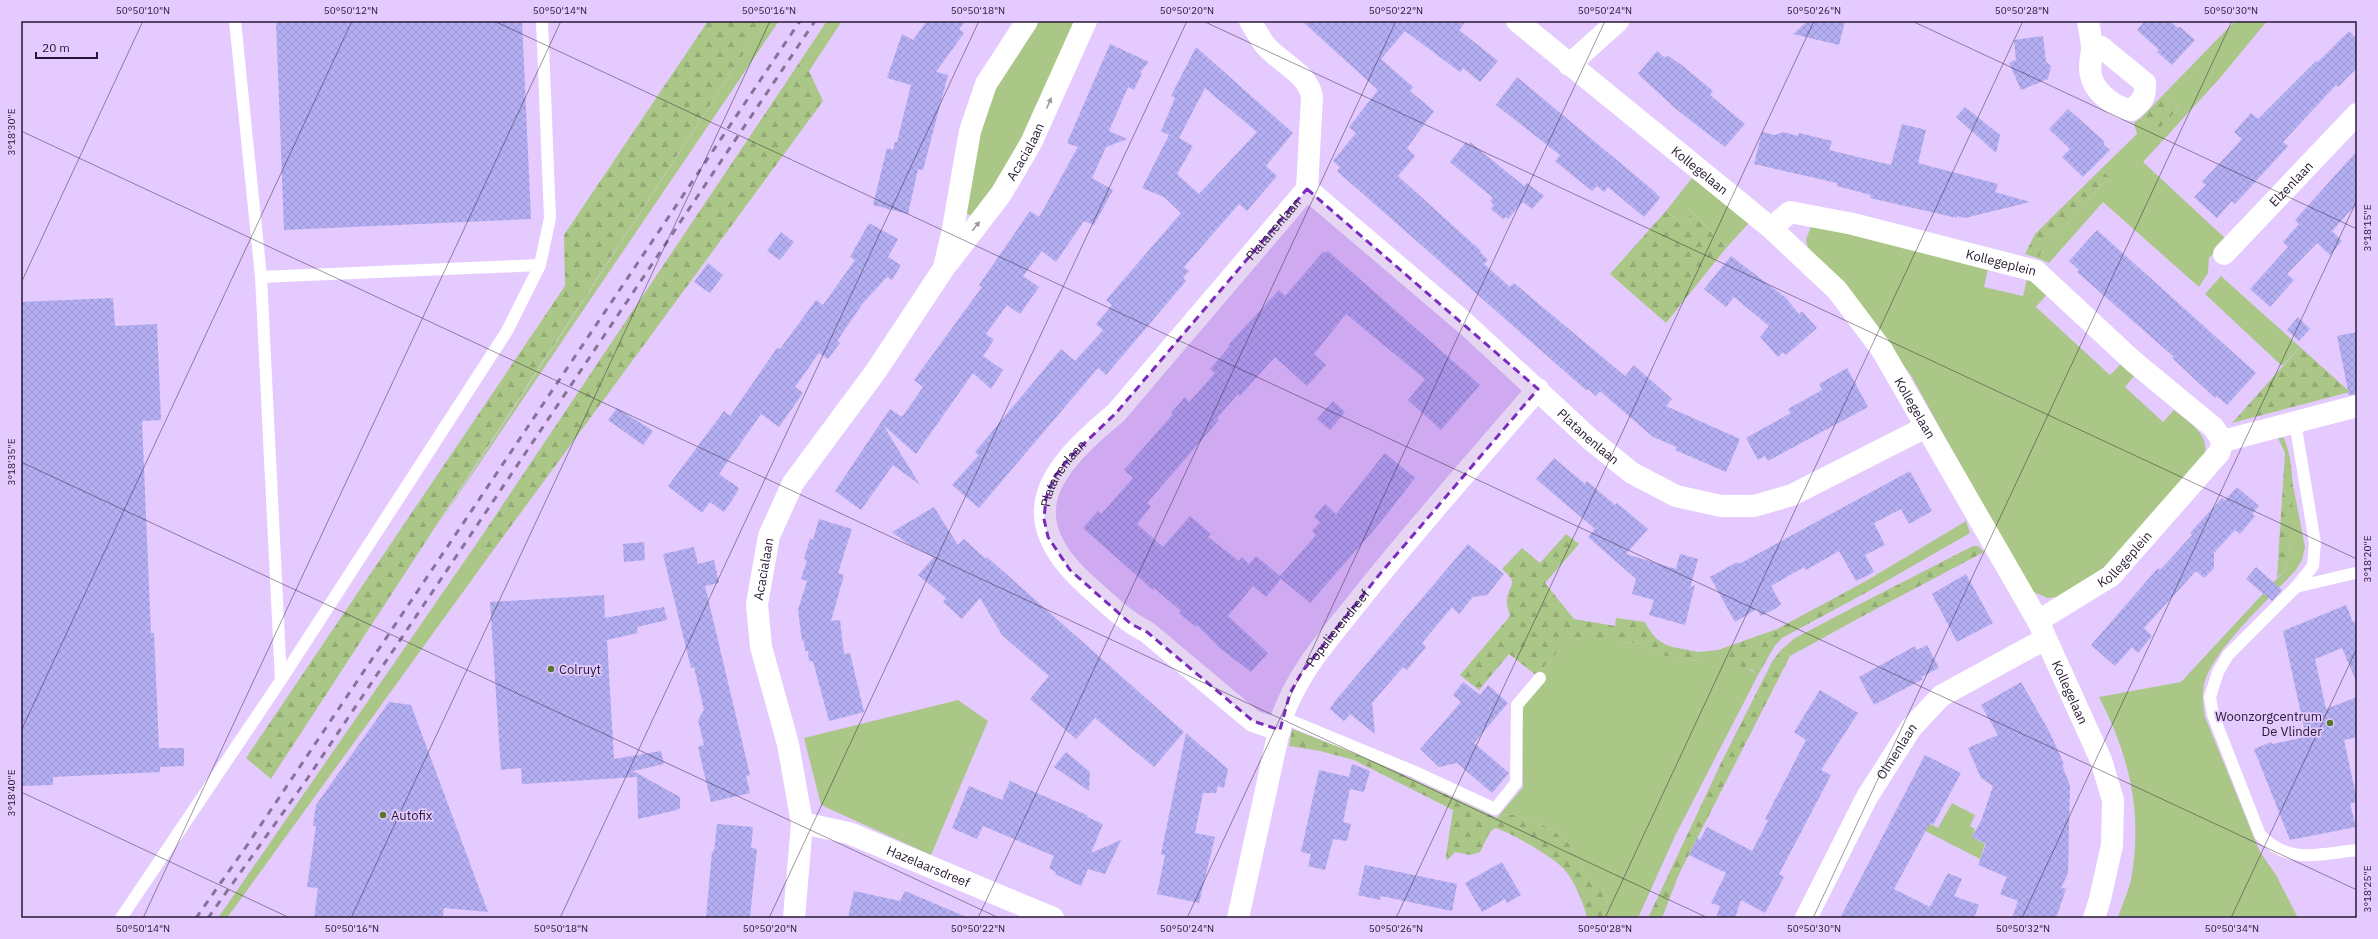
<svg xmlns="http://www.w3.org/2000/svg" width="2378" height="939" viewBox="0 0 2378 939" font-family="'IBM Plex Sans',sans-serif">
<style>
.grass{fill:#abc787}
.forest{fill:url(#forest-firs)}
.building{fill:url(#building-cross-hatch);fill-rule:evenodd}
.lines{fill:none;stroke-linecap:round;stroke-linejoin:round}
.service{stroke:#fff;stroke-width:12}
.minor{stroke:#fff;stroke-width:22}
.rail{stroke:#87739a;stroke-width:3;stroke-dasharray:7 7;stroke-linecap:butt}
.oneway{fill:#9d98a2}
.marked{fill:#7b2cbf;fill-opacity:0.2;stroke:#7b2cbf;stroke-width:3;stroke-dasharray:8 5;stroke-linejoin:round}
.ticks{fill:none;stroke:#261931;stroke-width:1;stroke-opacity:0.45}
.poi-dot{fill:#58762b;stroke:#e4cafe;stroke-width:1.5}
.labels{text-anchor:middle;stroke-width:3.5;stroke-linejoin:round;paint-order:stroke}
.street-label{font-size:13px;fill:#261931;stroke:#e4cafe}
.poi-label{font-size:13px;fill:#261931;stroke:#e4cafe;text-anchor:start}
.neatline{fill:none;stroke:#261931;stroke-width:1.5}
.ticks-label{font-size:10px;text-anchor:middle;fill:#261931}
</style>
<defs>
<pattern id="forest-firs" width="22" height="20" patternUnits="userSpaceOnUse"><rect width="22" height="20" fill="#abc787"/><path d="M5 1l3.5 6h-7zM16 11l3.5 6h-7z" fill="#93aa75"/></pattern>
<pattern id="building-cross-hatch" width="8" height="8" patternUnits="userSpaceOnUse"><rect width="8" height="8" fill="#b4aef2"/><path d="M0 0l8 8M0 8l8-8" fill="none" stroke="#9b95d0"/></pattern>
</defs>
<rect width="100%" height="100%" fill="#e4cafe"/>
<!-- grass -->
<g class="grass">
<polygon points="765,21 779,21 435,529"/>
<polygon points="827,21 842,21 809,71 799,63"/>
<path d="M1039,21H1077L1024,143L973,217L964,212C972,170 979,127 996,88C1006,64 1023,42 1039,21Z"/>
<polygon points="2235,21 2267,21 2220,78 2143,162 2227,240 2209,258 2208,273 2199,287 2103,202 2049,263 2037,258 2109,177 2101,169 2137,134 2134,123 2141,118 2155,133 2179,108 2164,94"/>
<polygon points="1692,178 1749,223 1727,247 1692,212 1683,225 1666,211"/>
<path d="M1817,225L1988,269L1984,287L2023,296L2027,279L2048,293L2036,307L2110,375L2123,362L2135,375L2125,387L2163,422L2174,410C2189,423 2209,433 2205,455L2105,568L2060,597L2047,598L2032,591L2026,585L1912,377L1884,338L1808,248L1806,240L1811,226Z"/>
<polygon points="2221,276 2300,347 2282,366 2205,294"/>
<path d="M2292,480L2305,547L2302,560L2296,570C2271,597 2218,645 2206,678C2201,691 2203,704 2205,717L2260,852L2276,875L2298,918H2118C2122,904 2130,889 2132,874C2142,809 2129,755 2099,697L2181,682L2285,570L2289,558Z"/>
<polygon points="1966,521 1970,533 1869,591 1866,581"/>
<polygon points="475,546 489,556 227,918 218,918"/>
<polygon points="1856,606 1861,617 1790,656 1780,651 1795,638"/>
<polygon points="1572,637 1584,641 1619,641 1647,645 1649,653 1696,661 1698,652 1718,650 1723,662 1745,667 1758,675 1675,836 1638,918 1612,918 1604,890 1584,871 1570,844 1550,828 1516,815 1505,814 1497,818 1523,787 1522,706 1536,675"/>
<polygon points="958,700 988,721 931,855 821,805 804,738"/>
<polygon points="1952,803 1975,815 1970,826 1975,829 1972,837 1985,844 1980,859 1894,815 1897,808 1938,828"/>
</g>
<!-- forest -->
<g class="forest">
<polygon points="708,21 765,21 271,779 246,758 565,286 564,235"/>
<polygon points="799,63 809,71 823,101 489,556 475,546"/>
<polygon points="2164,94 2179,108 2155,133 2141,118"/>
<polygon points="2101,169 2109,177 2037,258 2025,254 2035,234"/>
<polygon points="1666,211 1683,225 1692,212 1727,247 1666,323 1610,274"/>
<polygon points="2300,347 2350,392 2232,423"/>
<path d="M2278,438H2284C2299,475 2290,520 2289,558L2285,570L2277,577L2285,453Z"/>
<path d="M1566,534L1579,544L1545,583L1574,619L1615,626L1616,618L1645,622C1659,649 1671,646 1698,652L1696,661L1648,653L1647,645L1619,641H1584L1572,637L1536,675L1509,654L1479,690L1460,675L1510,616C1509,611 1506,605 1507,600C1509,582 1520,585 1502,569L1522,548L1540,563Z"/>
<polygon points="1973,546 1978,546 1984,552 1861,617 1856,606"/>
<path d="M1866,581L1869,591L1782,638L1774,647L1758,675C1745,663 1736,668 1723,662L1718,650L1777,629Z"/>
<polygon points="1780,651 1790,656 1679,874 1662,918 1648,918 1721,763 1772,662"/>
<path d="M1292,729L1358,754L1497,818L1505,814L1516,815L1550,828L1570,844L1584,871L1604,890L1612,918H1587C1583,902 1575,881 1563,868C1553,857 1510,832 1495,828L1490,832L1480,852L1470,855L1455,852L1447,861L1446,855L1453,810L1354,760L1320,751L1289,746Z"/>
</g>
<!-- building -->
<g class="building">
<polygon points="276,21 522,21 531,219 284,230"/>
<polygon points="927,21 966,21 959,29 964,33 936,72 948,75 923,170 918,169 908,214 873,205 887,148 893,150 895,142 897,142 911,85 887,78 902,34 913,40"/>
<polygon points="1302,21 1466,21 1459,30 1498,61 1480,82 1463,68 1460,72 1405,31 1381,59 1413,87 1410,91 1434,111 1407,148 1415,156 1398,176 1481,251 1480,252 1488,260 1484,264 1510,287 1514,283 1625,376 1634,365 1672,399 1666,406 1740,439 1726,472 1675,450 1677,447 1653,437 1600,391 1596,396 1588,389 1586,390 1337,171 1340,167 1333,161 1356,133 1349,127 1378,90"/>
<polygon points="1808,21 1845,21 1839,45 1793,34"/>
<polygon points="2145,21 2170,21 2178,28 2180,27 2195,40 2172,65 2157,52 2159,50 2137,30"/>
<polygon points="2349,31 2357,39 2357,68 2338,87 2336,85 2283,142 2288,146 2235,204 2232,201 2217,218 2194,197 2206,185 2202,182 2242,139 2234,132 2251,113 2258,119 2316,61 2318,62"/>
<polygon points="2043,36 2046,62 2051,66 2048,79 2021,90 2009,63 2016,60 2014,40"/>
<polygon points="1110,44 1149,62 1140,72 1142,73 1134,90 1128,87 1109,131 1127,139 1106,147 1092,178 1113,190 1094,225 1084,221 1056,262 1042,251 1023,276 1039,287 1020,314 1007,305 986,334 994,340 983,356 1003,370 991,389 973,373 916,454 883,425 920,485 893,465 861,510 835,491 890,409 902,417 923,387 914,380 982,287 979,285 1030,211 1039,217 1078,147 1067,143"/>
<path d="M1196,47L1293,133L1266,166L1277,176L1247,211L1239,204L1184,267L1189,271L1183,278L1186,281L1147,327L1106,375L1098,368L979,508L952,485L979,455L975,452L1061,349L1075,361L1103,330L1096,324L1112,305L1106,300L1181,213L1164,197L1142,188L1169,135L1161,131L1175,98L1171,96ZM1205,88L1257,132L1199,194L1177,174L1193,146L1179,138Z"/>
<polygon points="1657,51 1665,58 1667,55 1683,66 1713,91 1710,95 1745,124 1725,147 1676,109 1638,74"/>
<polygon points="1517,77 1654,191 1660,198 1644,217 1608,187 1604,192 1597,186 1592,191 1555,161 1560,155 1496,105"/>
<polygon points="1965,107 2000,135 1996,153 1956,117"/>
<polygon points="2068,109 2105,142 2103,144 2110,150 2083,177 2062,157 2070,149 2049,129"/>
<polygon points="1902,124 1926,130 1918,163 1998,184 1995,192 2030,202 1965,218 1957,216 1957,218 1870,198 1871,195 1837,186 1837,183 1754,164 1762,132 1775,135 1783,132 1798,136 1799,133 1832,141 1829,150 1891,165"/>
<polygon points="1466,142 1469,144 1470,142 1524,186 1527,183 1544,196 1532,209 1523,202 1508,219 1506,217 1503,219 1491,209 1494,205 1490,201 1493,198 1450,162"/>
<polygon points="2357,151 2357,203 2332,231 2342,241 2330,255 2317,243 2287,274 2294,280 2270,307 2250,289 2288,247 2283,242 2299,224 2295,220"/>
<polygon points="869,223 898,239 888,257 901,265 892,280 887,277 863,303 837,341 840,343 828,359 819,353 795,387 803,393 779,427 761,414 719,474 739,488 736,494 724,512 710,502 702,513 668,486 724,411 730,416 777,348 780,349 816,300 823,305 855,260 850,257"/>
<polygon points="2097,230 2256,373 2227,405 2217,396 2215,398 2172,358 2174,357 2077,272 2079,270 2069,261"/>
<polygon points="781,232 794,242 780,260 767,251"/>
<polygon points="1328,251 1480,385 1441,430 1408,400 1425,379 1346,314 1314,354 1326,365 1307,386 1275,357 1240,396 1238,394 1217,418 1219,420 1147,503 1151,506 1137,524 1163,547 1190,516 1211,534 1208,537 1239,561 1242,557 1249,564 1256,556 1280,576 1316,535 1312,531 1320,522 1314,517 1325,504 1336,514 1385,453 1415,478 1380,523 1310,603 1281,579 1266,597 1253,586 1228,616 1268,653 1251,672 1221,649 1197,625 1196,627 1179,613 1181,611 1154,588 1153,590 1083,528 1098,511 1101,514 1133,478 1124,470 1173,414 1171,413 1185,397 1189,402 1215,373 1210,369 1230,346 1228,345 1279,290 1285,296 1323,252 1325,253"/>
<polygon points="1731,256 1786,298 1799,314 1802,311 1817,328 1786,355 1783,352 1778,357 1760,337 1769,326 1734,297 1726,307 1704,289"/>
<polygon points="708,263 723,275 710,293 694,282"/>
<polygon points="113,298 115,326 157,324 161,420 142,421 151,633 154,633 159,748 184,748 184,766 160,767 160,772 53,777 53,785 21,786 21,302"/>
<polygon points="2298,317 2310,329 2299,341 2287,330"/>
<polygon points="2357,332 2357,394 2349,395 2337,336"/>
<polygon points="1847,368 1868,407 1768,461 1765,456 1758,460 1746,438 1791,413 1788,409 1822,390 1819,384"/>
<polygon points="1333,401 1345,412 1330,430 1317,419"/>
<polygon points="617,408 653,431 643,445 608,420"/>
<polygon points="1554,458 1585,484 1587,481 1615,505 1617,503 1648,529 1626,554 1676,569 1680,554 1698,559 1690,588 1695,585 1685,625 1649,615 1654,600 1632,594 1636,579 1588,537 1595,529 1536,479"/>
<polygon points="1910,471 1932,511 1909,524 1901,509 1874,523 1885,545 1865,555 1874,572 1856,581 1839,551 1806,570 1804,567 1771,586 1781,604 1775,609 1761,616 1757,609 1735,622 1710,577 1737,562 1739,564"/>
<polygon points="2237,487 2259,506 2252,514 2255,516 2240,534 2235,530 2214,553 2214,568 2204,578 2196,571 2144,628 2152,636 2138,653 2132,647 2115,666 2091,645 2158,568 2160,570 2192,535 2190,533 2222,498 2225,500"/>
<polygon points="934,507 958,545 964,539 986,559 987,557 1184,732 1154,767 1095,718 1076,739 1030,699 1049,676 1002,635 980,598 962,619 943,602 946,598 918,575 934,557 908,544 892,532"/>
<polygon points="819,519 852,529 838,573 844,575 831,621 840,620 844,654 850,653 864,712 829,721 813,661 809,661 808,651 805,651 804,641 802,641 798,610 807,581 801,579 807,560 804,559 810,539 813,540"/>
<polygon points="644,542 645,560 624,562 623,544"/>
<polygon points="1468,544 1504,574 1487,595 1473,597 1459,614 1452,607 1422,643 1426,647 1407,670 1403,667 1372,703 1375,734 1350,714 1344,721 1330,709 1335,701"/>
<polygon points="694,547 698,564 714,560 719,583 705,586 750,775 746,776 750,793 711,802 698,747 704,745 698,720 704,710 694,667 691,668 663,554"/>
<polygon points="2256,567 2282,590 2272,601 2246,579"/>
<polygon points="1966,574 1993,623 1957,642 1932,594"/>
<polygon points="604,595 605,618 664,607 667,620 637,627 638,633 607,640 614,759 661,751 664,764 633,771 680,797 680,808 677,810 638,819 637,777 522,784 521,768 501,770 490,602"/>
<polygon points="2346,605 2353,622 2357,621 2357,683 2342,648 2315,659 2326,709 2357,697 2357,737 2344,740 2357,800 2357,802 2350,804 2356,827 2290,840 2254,749 2271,742 2272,744 2306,737 2283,631"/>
<polygon points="1927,645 1939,668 1921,677 1923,679 1874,705 1859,677 1915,646 1917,650"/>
<polygon points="1463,682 1480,695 1488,685 1508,703 1474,743 1509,773 1492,793 1457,763 1439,767 1420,749 1461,702 1453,695"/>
<polygon points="2021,682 2050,733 2064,764 2062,765 2070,786 2068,873 2061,888 2066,889 2056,918 2012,918 2018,901 2000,894 2007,877 1978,865 1986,844 1972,837 1981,821 1993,786 1981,778 1968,748 1998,735 1981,705"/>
<polygon points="1820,690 1858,713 1821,770 1831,775 1779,874 1784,877 1765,913 1741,900 1735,918 1716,918 1720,906 1711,903 1726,873 1689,855 1697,838 1700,840 1707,827 1752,851 1768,821 1765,819 1806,740 1794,732"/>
<polygon points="389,702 411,705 488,912 444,908 443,918 314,918 318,888 307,887 316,826 313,826 316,805"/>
<polygon points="1186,733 1228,769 1224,788 1218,786 1216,793 1203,793 1195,833 1215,837 1199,903 1157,894 1165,855 1161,854"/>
<polygon points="1066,752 1090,772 1089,791 1054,767"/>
<polygon points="1925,755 1961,773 1933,825 1930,823 1894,889 1930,907 1948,873 1962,879 1954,896 1979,905 1974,918 1840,918"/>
<polygon points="1352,764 1370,771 1364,792 1350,789 1343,822 1351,824 1347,841 1333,839 1325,870 1308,866 1311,854 1301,852 1319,770 1349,777"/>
<polygon points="1010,781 1087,815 1087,817 1103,824 1091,853 1121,840 1105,874 1088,869 1081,886 1055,874 1056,872 1049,868 1054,856 983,826 977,839 952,828 969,786 1002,800"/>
<polygon points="717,824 753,827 751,848 757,849 750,918 706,918 712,851 714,852"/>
<polygon points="1502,862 1521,895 1507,903 1505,899 1482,912 1465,883"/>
<polygon points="1365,865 1457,884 1452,911 1381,896 1380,900 1358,895"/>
<polygon points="854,891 900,901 905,891 969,918 848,918"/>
</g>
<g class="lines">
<!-- service -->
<g class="service">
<polyline points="235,21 261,277"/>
<polyline points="540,265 550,218 542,21"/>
<path d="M2295,422L2315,543L2313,566L2296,587L2228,655L2218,672L2210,697L2213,715L2260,835C2289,865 2320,854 2357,850"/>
<polyline points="2296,587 2355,573"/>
<polyline points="1282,717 1415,772 1495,809 1516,783 1517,705 1540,678"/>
<polyline points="121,918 281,680 507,331 540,265 261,277 281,680"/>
</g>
<!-- minor -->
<g class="minor">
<path d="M1250,21C1255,29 1260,38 1265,45C1280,63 1308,73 1312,97L1307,189"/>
<path id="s1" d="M1517,21L1771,228L1837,290L1882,350L2038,621L2101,760L2113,800L2112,845L2100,899L2094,918"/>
<path d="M2088,21C2089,29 2092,40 2092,49C2091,59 2088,69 2092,79C2097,94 2116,108 2131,110C2142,102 2146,97 2145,83L2101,47L2092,48"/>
<polyline points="1569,65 1618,21"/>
<path id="s2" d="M1771,228L1790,212L1853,224L2036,271L2134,362L2213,427L2223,441"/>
<path id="s3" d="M2224,254L2357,114"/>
<path id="s4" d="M948,263L1001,194L1031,143L1086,21"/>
<path id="s5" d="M2038,621L2111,576L2219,453L2223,441L2357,406"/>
<path id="s6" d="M1280,730L1253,721L1147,632C1125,621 1108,604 1090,588C1010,518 1047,470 1116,413L1307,189L1467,325L1590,439L1632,473L1676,496L1721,506H1754L1792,495L1926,427"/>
<path id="s7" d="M802,823L849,833L1053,918"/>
<path id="s8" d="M794,918L802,823L788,744L761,647L757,604L769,536L793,483L876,371L944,268L953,229L970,131L986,84L1027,21"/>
<path id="s9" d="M1238,918L1282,717C1299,670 1329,638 1360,599C1417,527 1478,459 1538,389"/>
<path id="s10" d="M1806,918L1867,797L1911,728L1941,696L2045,639"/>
</g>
<!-- rail -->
<g class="rail">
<polyline points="196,918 248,844 800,21"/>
<polyline points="208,918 307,779 815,21"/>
</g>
</g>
<!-- one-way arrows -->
<defs><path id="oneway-solid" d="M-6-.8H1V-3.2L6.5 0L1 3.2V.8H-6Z"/></defs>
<g class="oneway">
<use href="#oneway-solid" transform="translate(1049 103) rotate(-66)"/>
<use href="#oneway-solid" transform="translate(976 226) rotate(-52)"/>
</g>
<!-- marked area -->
<path class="marked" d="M1307,189L1538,389L1379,575L1302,672L1290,693L1280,730L1253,721L1147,632L1131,624L1070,570L1048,537L1044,519L1046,498L1055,476L1070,457L1116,413Z"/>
<!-- ticks -->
<path class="ticks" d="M494,21L2357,890M1203,21L2357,559M1912,21L2357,229M21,131L1708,918M21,283L143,21M21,462L999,918M21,731L352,21M21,792L290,918M143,918L561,21M351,918L770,21M560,918L979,21M769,918L1187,21M978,918L1396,21M1187,918L1605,21M1396,918L1814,21M1605,918L2023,21M1813,918L2232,21M2022,918L2357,200M2231,918L2357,648"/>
<!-- markers -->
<g class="poi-dot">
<circle cx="551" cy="669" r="4"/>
<circle cx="2330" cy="723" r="4"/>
<circle cx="383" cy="815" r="4"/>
</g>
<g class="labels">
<!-- street labels -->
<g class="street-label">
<text dy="5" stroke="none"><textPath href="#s4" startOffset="136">Acacialaan</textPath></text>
<text dy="5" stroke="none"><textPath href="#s1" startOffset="236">Kollegelaan</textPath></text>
<text dy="5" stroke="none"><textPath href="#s3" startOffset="97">Elzenlaan</textPath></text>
<text dy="5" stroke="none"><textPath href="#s6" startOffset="698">Platanenlaan</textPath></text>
<text dy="5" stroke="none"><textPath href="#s2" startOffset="242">Kollegeplein</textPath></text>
<text dy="5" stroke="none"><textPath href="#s1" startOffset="560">Kollegelaan</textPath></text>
<text dy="5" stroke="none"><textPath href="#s6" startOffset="1125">Platanenlaan</textPath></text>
<text dy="5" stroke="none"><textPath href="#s6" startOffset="374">Platanenlaan</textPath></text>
<text dy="5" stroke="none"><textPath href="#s5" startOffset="107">Kollegeplein</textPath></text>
<text dy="5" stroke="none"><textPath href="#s8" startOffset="355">Acacialaan</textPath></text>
<text dy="5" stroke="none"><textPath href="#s9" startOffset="311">Populierendreef</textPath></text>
<text dy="5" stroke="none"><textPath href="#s1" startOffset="884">Kollegelaan</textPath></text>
<text dy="5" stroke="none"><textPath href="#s10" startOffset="190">Olmenlaan</textPath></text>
<text dy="5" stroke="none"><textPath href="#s7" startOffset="134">Hazelaarsdreef</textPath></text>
</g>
<!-- poi labels -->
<g class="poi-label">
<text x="559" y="674">Colruyt</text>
<text x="2322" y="721" text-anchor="end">Woonzorgcentrum<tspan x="2322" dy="15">De Vlinder</tspan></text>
<text x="391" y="820">Autofix</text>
</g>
</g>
<!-- border -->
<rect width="2378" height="939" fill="none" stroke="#e4cafe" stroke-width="44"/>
<!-- scale -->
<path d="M36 52v6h61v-6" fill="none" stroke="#261931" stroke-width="2"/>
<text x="42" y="52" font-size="12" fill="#261931" stroke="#e4cafe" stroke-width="3" paint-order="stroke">20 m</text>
<rect x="22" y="22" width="2334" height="895" class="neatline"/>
<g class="ticks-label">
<text x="143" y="14">50°50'10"N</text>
<text x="351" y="14">50°50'12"N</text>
<text x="560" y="14">50°50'14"N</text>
<text x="769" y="14">50°50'16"N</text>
<text x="978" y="14">50°50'18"N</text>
<text x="1187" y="14">50°50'20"N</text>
<text x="1396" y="14">50°50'22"N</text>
<text x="1605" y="14">50°50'24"N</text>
<text x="1814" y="14">50°50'26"N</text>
<text x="2022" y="14">50°50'28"N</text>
<text x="2231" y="14">50°50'30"N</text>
<text transform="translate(11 132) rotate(-90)" y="4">3°18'30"E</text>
<text transform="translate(2367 228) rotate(-90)" y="4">3°18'15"E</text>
<text transform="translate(11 462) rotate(-90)" y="4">3°18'35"E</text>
<text transform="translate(2367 559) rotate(-90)" y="4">3°18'20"E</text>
<text transform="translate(11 793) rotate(-90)" y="4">3°18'40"E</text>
<text transform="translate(2367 889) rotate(-90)" y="4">3°18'25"E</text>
<text x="143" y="932">50°50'14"N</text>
<text x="352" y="932">50°50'16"N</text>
<text x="561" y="932">50°50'18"N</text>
<text x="770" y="932">50°50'20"N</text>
<text x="978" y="932">50°50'22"N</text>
<text x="1187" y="932">50°50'24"N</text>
<text x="1396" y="932">50°50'26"N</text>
<text x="1605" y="932">50°50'28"N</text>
<text x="1814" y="932">50°50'30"N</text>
<text x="2023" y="932">50°50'32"N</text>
<text x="2232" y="932">50°50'34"N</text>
</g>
</svg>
